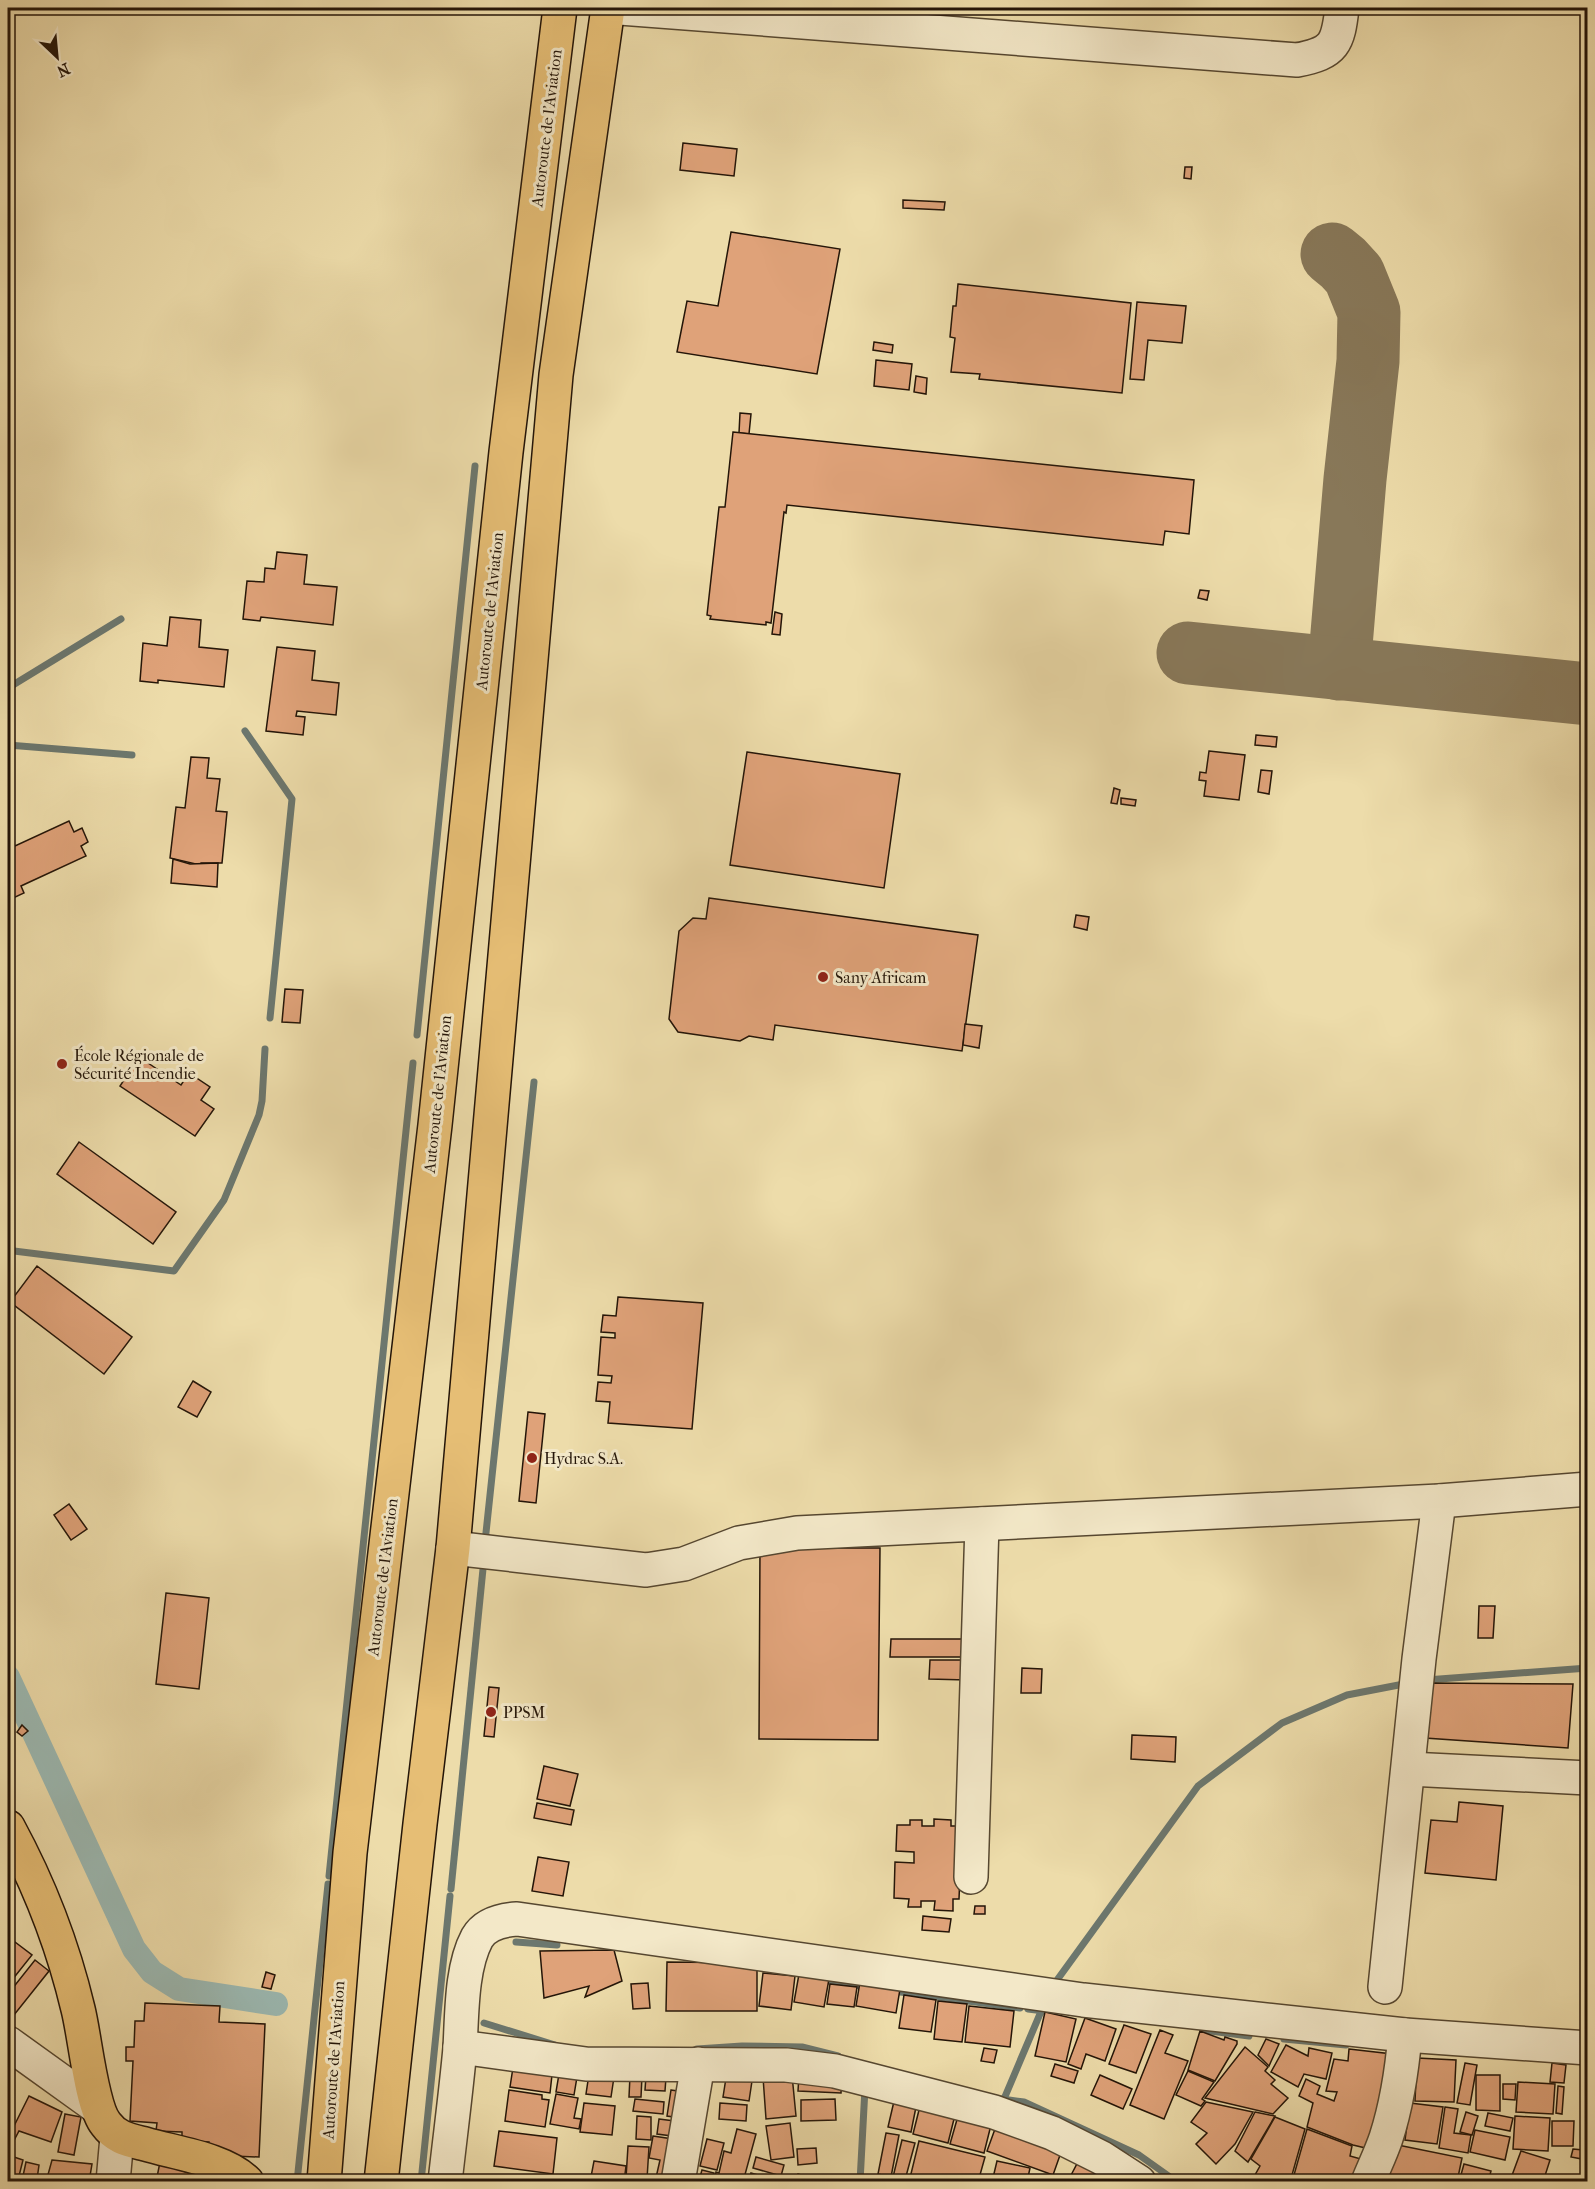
<svg xmlns="http://www.w3.org/2000/svg" width="1595" height="2189" viewBox="0 0 1595 2189" font-family="'IM FELL French Canon',serif">
<style>
.lines{fill:none;stroke-linecap:round;stroke-linejoin:round}
.stream{stroke:#6c776e;stroke-width:7}
.canal{stroke:#9cb9b2;stroke-width:24}
.taxiway{stroke:#887859;stroke-width:63}
.building{fill:#dfa279;stroke:#241508;stroke-width:1.5}
.minor-casing{stroke:#564730;stroke-width:36}
.major-casing{stroke:#241508;stroke-width:36}
.highway-casing{stroke:#241508;stroke-width:36}
.minor{stroke:#f3e8c8;stroke-width:33}
.major{stroke:#e6be75;stroke-width:33}
.highway{stroke:#e6be75;stroke-width:33}
.poi-dot{fill:#8f2418;stroke:#f3e8c8;stroke-width:2}
.labels{text-anchor:middle;stroke-width:6;stroke-linejoin:round;paint-order:stroke}
.street-label{font-size:16px;fill:#241508;stroke:#f3e8c8}
.poi-label{font-size:16px;fill:#241508;stroke:#f3e8c8;text-anchor:start}
</style>
<rect width="100%" height="100%" fill="#eddcaa"/>
<filter id="stains"><feTurbulence type="fractalNoise" baseFrequency=".00333" numOctaves="4"/><feColorMatrix values="0 0 0 0 .2 0 0 0 0 .09 0 0 0 0 .02 0 0 0 .5 -.17"/></filter>
<radialGradient id="worn" r=".72"><stop offset=".6" stop-color="#630" stop-opacity="0"/><stop offset="1" stop-color="#630" stop-opacity=".3"/></radialGradient>
<g class="lines">
<!-- stream -->
<g class="stream">
<polyline points="8,688 121,619"/>
<polyline points="245,731 292,799 270,1018"/>
<polyline points="8,745 132,755"/>
<polyline points="417,1035 475,466"/>
<polyline points="14,1251 174,1271 224,1200 259,1115 262,1101 265,1049"/>
<polyline points="485,1542 534,1082"/>
<polyline points="1426,1680 1588,1668"/>
<polyline points="329,1876 413,1063"/>
<polyline points="451,1889 484,1559"/>
<polyline points="516,1942 557,1945"/>
<polyline points="828,1981 867,1987"/>
<polyline points="1052,1987 1198,1786 1282,1723 1347,1695 1409,1683"/>
<polyline points="893,1991 1020,2008"/>
<polyline points="1028,2009 1044,2011"/>
<polyline points="484,2023 555,2045"/>
<polyline points="1203,2030 1249,2036"/>
<polyline points="1284,2039 1346,2045"/>
<polyline points="697,2049 742,2046 802,2047 838,2056"/>
<polyline points="1002,2099 1024,2102 1139,2155 1177,2182"/>
<polyline points="1004,2099 1045,2002"/>
<polyline points="297,2182 328,1884"/>
<polyline points="421,2182 450,1896"/>
<polyline points="860,2182 865,2088"/>
</g>
<!-- canal -->
<polyline class="canal" points="8,1677 134,1949 152,1972 179,1989 276,2004"/>
<!-- taxiway -->
<g class="taxiway">
<polyline points="1332,254 1343,263 1354,275 1369,312 1368,361 1355,479 1339,669"/>
<polyline points="1188,653 1588,694"/>
</g>
</g>
<!-- building -->
<g class="building">
<polygon points="683,143 737,149 734,176 680,170"/>
<polygon points="1185,167 1192,167 1191,179 1184,178"/>
<polygon points="903,200 945,202 944,210 903,208"/>
<polygon points="731,232 840,249 817,374 677,352 687,301 718,306"/>
<polygon points="958,284 1131,303 1122,393 979,379 980,374 951,372 955,338 950,337 953,306 956,306"/>
<polygon points="1137,302 1186,306 1182,343 1148,340 1144,380 1130,379"/>
<polygon points="874,342 893,345 892,353 873,350"/>
<polygon points="876,360 912,364 909,390 874,386"/>
<polygon points="916,376 927,378 926,394 914,392"/>
<polygon points="740,413 751,414 749,434 739,433"/>
<polygon points="733,432 1194,480 1189,534 1165,531 1163,545 787,505 786,513 784,512 771,623 766,622 766,625 710,619 711,616 707,615 719,507 725,507"/>
<polygon points="277,552 307,555 304,584 337,587 333,625 261,617 260,621 243,619 247,581 264,582 265,568 275,569"/>
<polygon points="1200,590 1209,591 1207,600 1198,598"/>
<polygon points="775,612 782,614 780,635 772,634"/>
<polygon points="170,617 201,620 199,647 228,650 224,687 158,680 158,683 140,681 143,643 167,646"/>
<polygon points="277,647 315,651 312,680 339,683 336,715 297,711 296,716 305,717 303,735 266,731"/>
<polygon points="1256,735 1277,737 1276,747 1255,745"/>
<polygon points="1209,751 1245,755 1239,800 1204,796 1206,781 1199,780 1200,772 1206,773"/>
<polygon points="747,752 900,774 884,888 730,865"/>
<polygon points="191,757 209,758 207,778 220,779 216,811 227,812 222,863 201,863 200,865 170,858 176,807 185,808"/>
<polygon points="1261,770 1272,771 1269,794 1258,792"/>
<polygon points="1114,788 1120,790 1117,804 1111,803"/>
<polygon points="1121,798 1136,800 1135,806 1121,804"/>
<polygon points="69,821 74,832 82,828 88,842 81,846 86,856 21,886 24,893 9,900 8,896 8,830 15,846"/>
<polygon points="173,859 190,864 218,863 217,887 171,883"/>
<polygon points="709,898 978,935 962,1051 775,1025 773,1040 749,1036 740,1041 678,1032 669,1019 679,931 693,918 706,919"/>
<polygon points="1076,915 1089,917 1087,930 1074,927"/>
<polygon points="285,989 303,990 300,1023 282,1022"/>
<polygon points="965,1024 982,1026 979,1048 963,1045"/>
<polygon points="139,1057 181,1085 189,1073 210,1087 201,1100 214,1109 195,1136 120,1086"/>
<polygon points="79,1142 176,1212 153,1244 57,1174"/>
<polygon points="37,1266 132,1337 104,1374 10,1302"/>
<polygon points="618,1297 703,1303 692,1429 608,1423 610,1402 596,1401 598,1382 611,1383 612,1376 598,1375 601,1337 615,1338 615,1333 601,1332 603,1315 616,1316"/>
<polygon points="193,1381 211,1392 197,1417 178,1407"/>
<polygon points="528,1412 545,1414 536,1503 519,1501"/>
<polygon points="69,1504 87,1529 71,1540 54,1515"/>
<polygon points="760,1548 880,1548 878,1740 759,1739"/>
<polygon points="166,1593 209,1598 199,1689 156,1684"/>
<polygon points="1479,1606 1495,1606 1493,1638 1478,1638"/>
<polygon points="891,1639 968,1639 968,1657 890,1657"/>
<polygon points="930,1660 967,1660 967,1680 929,1679"/>
<polygon points="1022,1668 1042,1669 1041,1693 1021,1693"/>
<polygon points="1430,1683 1573,1684 1568,1748 1425,1738"/>
<polygon points="489,1687 499,1688 494,1737 484,1736"/>
<polygon points="22,1725 28,1731 22,1736 17,1732"/>
<polygon points="1132,1735 1176,1737 1175,1762 1131,1759"/>
<polygon points="544,1766 578,1774 570,1806 537,1799"/>
<polygon points="1459,1802 1503,1806 1496,1880 1425,1873 1431,1820 1457,1822"/>
<polygon points="537,1803 574,1810 571,1825 534,1818"/>
<polygon points="934,1819 951,1820 951,1826 962,1826 959,1899 953,1899 953,1911 934,1910 935,1901 921,1901 921,1907 908,1907 909,1899 894,1898 895,1862 914,1863 914,1852 896,1851 897,1825 910,1825 910,1820 922,1820 922,1826 934,1826"/>
<polygon points="538,1857 569,1862 563,1896 532,1891"/>
<polygon points="975,1906 985,1906 985,1914 974,1914"/>
<polygon points="923,1916 951,1919 949,1932 922,1930"/>
<polygon points="15,1942 32,1955 8,1985 8,1951"/>
<polygon points="614,1950 622,1981 585,1997 589,1986 544,1998 540,1951"/>
<polygon points="35,1960 49,1971 14,2015 8,2010 8,1994"/>
<polygon points="667,1962 757,1963 757,2011 666,2011"/>
<polygon points="266,1972 275,1975 271,1989 262,1987"/>
<polygon points="763,1973 795,1976 791,2010 759,2006"/>
<polygon points="799,1974 829,1979 824,2007 794,2002"/>
<polygon points="860,1982 900,1989 896,2013 856,2006"/>
<polygon points="648,1983 650,2008 633,2009 631,1984"/>
<polygon points="830,1984 857,1987 854,2007 827,2004"/>
<polygon points="904,1995 936,2000 931,2032 899,2028"/>
<polygon points="938,2001 967,2004 962,2042 934,2039"/>
<polygon points="145,2003 220,2006 219,2022 265,2024 259,2157 209,2155 209,2142 182,2140 182,2132 156,2131 157,2123 130,2121 133,2061 126,2061 126,2047 134,2047 135,2021 144,2021"/>
<polygon points="969,2006 1014,2011 1010,2047 965,2042"/>
<polygon points="1045,2012 1076,2019 1066,2062 1035,2056"/>
<polygon points="1085,2018 1116,2029 1105,2061 1086,2054 1081,2069 1068,2064"/>
<polygon points="1124,2025 1151,2034 1136,2073 1109,2064"/>
<polygon points="1160,2030 1173,2035 1165,2053 1188,2061 1164,2119 1130,2105"/>
<polygon points="1200,2031 1224,2040 1225,2037 1237,2041 1237,2044 1215,2081 1188,2070"/>
<polygon points="1266,2039 1279,2044 1269,2066 1258,2055"/>
<polygon points="1286,2045 1308,2056 1309,2048 1332,2053 1326,2079 1304,2074 1298,2087 1271,2072"/>
<polygon points="1245,2047 1268,2067 1265,2071 1275,2080 1271,2084 1288,2098 1273,2114 1205,2098"/>
<polygon points="984,2048 997,2050 994,2063 981,2061"/>
<polygon points="1349,2049 1401,2055 1378,2151 1353,2145 1307,2127 1313,2103 1299,2096 1306,2079 1320,2086 1317,2094 1334,2101 1337,2092 1326,2091 1334,2059 1348,2061"/>
<polygon points="1417,2058 1456,2060 1454,2102 1415,2101"/>
<polygon points="514,2061 553,2066 550,2093 510,2087"/>
<polygon points="1465,2063 1477,2065 1470,2105 1457,2103"/>
<polygon points="1552,2063 1566,2065 1564,2083 1550,2082"/>
<polygon points="1055,2064 1078,2071 1074,2083 1051,2076"/>
<polygon points="560,2068 578,2071 574,2095 556,2092"/>
<polygon points="1188,2071 1214,2082 1202,2099 1205,2101 1201,2106 1176,2095"/>
<polygon points="589,2074 614,2077 611,2097 586,2094"/>
<polygon points="792,2075 796,2116 766,2119 763,2077"/>
<polygon points="799,2075 842,2077 841,2093 798,2091"/>
<polygon points="1100,2075 1132,2089 1123,2109 1091,2095"/>
<polygon points="1476,2075 1500,2075 1500,2111 1476,2110"/>
<polygon points="630,2076 642,2076 641,2097 629,2097"/>
<polygon points="646,2076 666,2077 665,2091 645,2090"/>
<polygon points="726,2078 752,2081 749,2101 723,2097"/>
<polygon points="1518,2082 1555,2084 1553,2114 1516,2112"/>
<polygon points="1503,2084 1516,2084 1515,2100 1503,2099"/>
<polygon points="1558,2086 1564,2087 1562,2114 1556,2113"/>
<polygon points="509,2090 542,2095 542,2099 549,2100 545,2127 505,2121"/>
<polygon points="671,2090 698,2094 694,2120 667,2116"/>
<polygon points="556,2094 578,2098 574,2118 581,2119 579,2129 550,2124"/>
<polygon points="29,2096 62,2112 51,2142 19,2131 10,2148 8,2146 8,2125 13,2128"/>
<polygon points="895,2097 917,2102 911,2132 888,2127"/>
<polygon points="635,2099 664,2102 663,2114 633,2111"/>
<polygon points="835,2099 836,2120 801,2121 801,2100"/>
<polygon points="921,2102 956,2111 948,2143 913,2134"/>
<polygon points="1206,2102 1253,2112 1235,2144 1216,2164 1196,2144 1207,2133 1191,2122"/>
<polygon points="584,2103 615,2106 612,2135 580,2132"/>
<polygon points="720,2103 747,2105 746,2121 719,2119"/>
<polygon points="1410,2103 1443,2107 1437,2144 1405,2140"/>
<polygon points="1445,2107 1458,2109 1454,2133 1471,2135 1468,2153 1439,2148"/>
<polygon points="960,2109 993,2117 984,2153 950,2144"/>
<polygon points="1255,2112 1275,2116 1248,2162 1235,2151"/>
<polygon points="1466,2112 1478,2116 1472,2135 1460,2132"/>
<polygon points="1488,2113 1513,2118 1510,2131 1485,2126"/>
<polygon points="65,2114 81,2117 74,2155 58,2152"/>
<polygon points="637,2116 651,2117 651,2140 636,2139"/>
<polygon points="1515,2116 1550,2118 1548,2151 1513,2149"/>
<polygon points="1275,2117 1305,2129 1290,2182 1271,2182 1255,2175 1260,2166 1251,2159"/>
<polygon points="999,2118 1065,2141 1053,2175 987,2151"/>
<polygon points="659,2119 690,2123 687,2138 657,2134"/>
<polygon points="1552,2121 1574,2121 1573,2146 1552,2146"/>
<polygon points="790,2123 794,2157 771,2160 766,2126"/>
<polygon points="737,2129 756,2134 743,2182 714,2182 716,2172 719,2173 724,2151 731,2153"/>
<polygon points="1307,2129 1352,2146 1350,2156 1368,2161 1363,2182 1292,2182"/>
<polygon points="1475,2130 1510,2137 1505,2160 1470,2152"/>
<polygon points="499,2131 557,2138 553,2174 494,2166"/>
<polygon points="886,2133 899,2135 891,2177 878,2174"/>
<polygon points="653,2136 686,2141 679,2182 655,2182 660,2160 649,2158"/>
<polygon points="707,2139 724,2143 717,2170 700,2166"/>
<polygon points="902,2140 915,2143 905,2180 893,2177"/>
<polygon points="919,2141 985,2157 978,2182 909,2182"/>
<polygon points="1388,2143 1462,2158 1457,2182 1429,2182 1430,2177 1427,2177 1425,2182 1379,2182"/>
<polygon points="628,2146 649,2147 647,2179 626,2178"/>
<polygon points="816,2148 817,2163 798,2165 797,2149"/>
<polygon points="1573,2149 1583,2150 1582,2159 1571,2157"/>
<polygon points="1521,2151 1550,2160 1543,2182 1521,2182 1511,2178"/>
<polygon points="8,2155 23,2160 19,2176 8,2172"/>
<polygon points="1081,2156 1121,2182 1068,2181"/>
<polygon points="756,2157 784,2165 781,2176 753,2168"/>
<polygon points="52,2160 92,2164 89,2182 46,2182"/>
<polygon points="594,2161 626,2166 624,2182 590,2182"/>
<polygon points="997,2161 1030,2168 1027,2182 992,2182"/>
<polygon points="26,2162 39,2165 37,2179 23,2176"/>
<polygon points="160,2162 196,2176 195,2182 156,2182"/>
<polygon points="1464,2164 1491,2171 1488,2182 1459,2182"/>
<polygon points="702,2170 714,2173 713,2180 700,2177"/>
<polygon points="751,2173 782,2182 749,2182"/>
<polygon points="798,2174 823,2182 795,2182"/>
<polygon points="1496,2176 1510,2182 1494,2182"/>
<polygon points="8,2177 30,2182 8,2182"/>
</g>
<g class="lines">
<!-- minor casing -->
<g class="minor-casing">
<g id="minor">
<path d="M620,8L1297,60C1335,53 1338,43 1342,8"/>
<polyline points="453,1548 646,1570 684,1564 739,1543 797,1533 1439,1501 1588,1489"/>
<polyline points="1409,1769 1588,1778"/>
<polyline points="971,1877 982,1524"/>
<polyline points="1385,1987 1419,1659 1439,1501"/>
<polyline points="8,2043 97,2107"/>
<polyline points="460,2047 586,2064 786,2065 835,2071 994,2112 1052,2133 1102,2158 1139,2182"/>
<polyline points="113,2182 117,2137"/>
<path d="M445,2182C450,2137 456,2092 460,2048C462,2014 461,1968 477,1938C485,1924 502,1920 517,1919L1083,2000L1405,2035L1588,2048"/>
<polyline points="678,2182 698,2064"/>
<path d="M1368,2182C1374,2167 1381,2153 1386,2138C1397,2104 1402,2070 1405,2035"/>
</g>
</g>
<!-- major casing -->
<g class="major-casing">
<path id="major" d="M8,1827C39,1884 63,1946 78,2009C85,2036 91,2106 106,2124C116,2138 129,2140 145,2144C175,2153 225,2159 247,2182"/>
</g>
<!-- highway casing -->
<g class="highway-casing">
<g id="highway">
<polyline points="324,2182 350,1853 435,1125 506,452 560,8"/>
<polyline points="381,2182 420,1824 453,1548 556,375 608,8"/>
</g>
</g>
<!-- minor -->
<use href="#minor" class="minor"/>
<!-- major -->
<use href="#major" class="major"/>
<!-- highway -->
<use href="#highway" class="highway"/>
</g>
<!-- markers -->
<g class="poi-dot">
<circle cx="823" cy="977" r="6"/>
<circle cx="62" cy="1064" r="6"/>
<circle cx="532" cy="1458" r="6"/>
<circle cx="491" cy="1712" r="6"/>
</g>
<g class="labels">
<!-- street labels -->
<g class="street-label">
<text transform="translate(546 128) rotate(-83)" y="6">Autoroute de l'Aviation</text>
<text transform="translate(489 611) rotate(-84)" y="6">Autoroute de l'Aviation</text>
<text transform="translate(437 1094) rotate(-84)" y="6">Autoroute de l'Aviation</text>
<text transform="translate(382 1577) rotate(-83)" y="6">Autoroute de l'Aviation</text>
<text transform="translate(333 2060) rotate(-86)" y="6">Autoroute de l'Aviation</text>
</g>
<!-- poi labels -->
<g class="poi-label">
<text x="835" y="983">Sany Africam</text>
<text x="74" y="1061">École Régionale de<tspan x="74" dy="18">Sécurité Incendie</tspan></text>
<text x="544" y="1464">Hydrac S.A.</text>
<text x="503" y="1718">PPSM</text>
</g>
</g>
<!-- margin -->
<rect width="1595" height="2189" fill="none" stroke="#eddcaa" stroke-width="30"/>
<rect x="9" y="9" width="1577" height="2171" fill="none" stroke="#241508" stroke-width="3"/>
<rect x="15" y="15" width="1565" height="2159" fill="none" stroke="#241508" stroke-width="1.5"/>
<!-- north arrow -->
<g transform="translate(57 57) rotate(154)" stroke="#f3e8c8" stroke-width="4.5" paint-order="stroke">
<path d="M0-4.5L10 22L0 15L-10 22Z" fill="#241508"/>
<text y="-9" font-size="16" font-weight="bold" text-anchor="middle" fill="#241508">N</text>
</g>
<rect width="100%" height="100%" filter="url(#stains)"/>
<rect width="100%" height="100%" fill="url(#worn)"/>
</svg>
